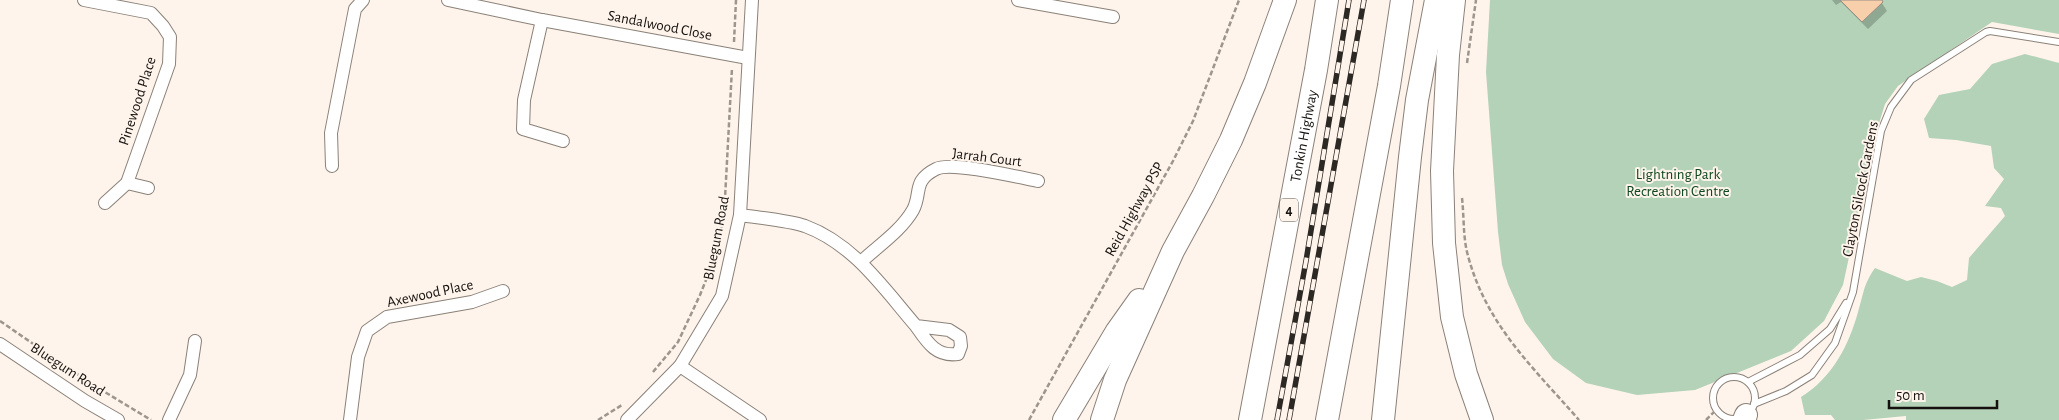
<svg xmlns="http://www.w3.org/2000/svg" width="2059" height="420" viewBox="0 0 2059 420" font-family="'Alegreya Sans',sans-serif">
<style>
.green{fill:#b3d2b7}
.shadow{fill:#0003}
.building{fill:#f8cfab;stroke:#988e86}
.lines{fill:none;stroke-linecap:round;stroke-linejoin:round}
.service-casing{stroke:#8a8178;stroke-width:8}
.minor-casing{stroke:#8a8178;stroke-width:14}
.motorway-casing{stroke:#8a8178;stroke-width:24}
.path{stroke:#9d968f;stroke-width:2.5;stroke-dasharray:5 2.5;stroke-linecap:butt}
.service{stroke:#fff;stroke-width:6}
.minor{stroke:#fff;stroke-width:12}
.motorway{stroke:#fff;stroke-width:22}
.rail-casing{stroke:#2c2824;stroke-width:5.5}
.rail{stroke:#fff4eb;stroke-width:4;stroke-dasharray:11;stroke-linecap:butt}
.labels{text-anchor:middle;stroke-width:4;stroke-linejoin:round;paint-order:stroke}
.shield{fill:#fff4eb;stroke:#5a5550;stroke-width:1}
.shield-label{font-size:14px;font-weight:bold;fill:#14110e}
.street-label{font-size:15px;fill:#14110e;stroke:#fff4eb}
.park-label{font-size:15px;fill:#0d471d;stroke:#fff4eb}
</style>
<rect width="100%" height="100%" fill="#fff4eb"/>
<!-- green -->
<g class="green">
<polygon points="1490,0 2059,0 2059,34 1992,22 1898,86 1885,104 1875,136 1843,285 1824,321 1791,351 1695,390 1637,395 1586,383 1553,359 1525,322 1508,284 1502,265 1498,232 1486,72"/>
<path d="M2025,54L2059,63V420H1906V416L1863,420H1835L1831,415H1805L1801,397C1832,378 1849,345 1858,312C1864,293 1863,285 1875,268L1907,281L1921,277L1937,281L1952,287L1967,280L1969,258L2005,216L2001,208L1985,206L2004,179L1994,168L1991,146L1956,140L1929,138L1924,119L1939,95L1970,89L1992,64Z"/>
</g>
<!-- shadow -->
<polygon class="shadow" points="1832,0 1880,0 1887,11 1868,29 1841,2 1836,5"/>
<!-- building -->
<polygon class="building" points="1840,0 1882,0 1883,2 1862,22"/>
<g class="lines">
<!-- service casing -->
<g class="service-casing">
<g id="service">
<circle cx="1734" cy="398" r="21"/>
<polyline points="1748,382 1800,355 1830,329 1846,303"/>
<polyline points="1754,404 1786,391 1812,375 1835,343 1853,292 1881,131 1891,107 1911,80 1986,32 1990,31 2059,42"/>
</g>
</g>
<!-- minor casing -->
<g class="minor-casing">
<g id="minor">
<polyline points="84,0 151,13 163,26 170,37 169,64 127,183 105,203"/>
<polyline points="448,0 542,20 748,58"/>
<polyline points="1018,0 1113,17"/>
<polyline points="542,20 524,100 523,129 563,141"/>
<polyline points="332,166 331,133 355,9 363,0"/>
<polyline points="127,183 148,188"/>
<path d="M740,215C760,218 787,220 805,226C854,244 884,289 916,326L949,330L960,337L961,346L958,354C936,357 927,342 916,326"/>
<path d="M861,262C878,246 901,231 913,210C922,193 912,181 936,169C951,161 1018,177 1038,181"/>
<polyline points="0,344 85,401 118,420"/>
<polyline points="680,366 760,420"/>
<polyline points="169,420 190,375 195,341"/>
<polyline points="350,420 358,357 367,331 387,317 472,302 503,291"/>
<polyline points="627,420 680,366 722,296 740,215 752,0"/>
</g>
</g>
<!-- motorway casing -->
<g class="motorway-casing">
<g id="motorway">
<polyline points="1454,0 1448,55 1442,171 1444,243 1452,317 1466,374 1482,420"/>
<polyline points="1064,420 1117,331 1139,300"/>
<polyline points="1102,420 1115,380 1173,251 1203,196 1231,140 1255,83 1285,0"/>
<path id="s1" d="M1250,420L1316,70L1327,0"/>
<polyline points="1327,420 1389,86 1402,0"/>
<polyline points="1383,420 1410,157 1417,100 1436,0"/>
<polyline points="1744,420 1746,415"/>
</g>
</g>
<!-- path -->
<g class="path">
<polyline points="734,42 736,0"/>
<polyline points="1467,63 1476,0"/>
<path d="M1462,198C1464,215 1463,235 1467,252C1485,324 1532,366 1579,420"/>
<polyline points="0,321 90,383 151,420"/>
<polyline points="653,372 678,342 700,295 714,260 724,217 732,68"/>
<polyline points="598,420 622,405"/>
<polyline points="1029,420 1173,161 1193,121 1239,0"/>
<polyline points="1706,420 1717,409"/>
</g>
<!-- service -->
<use href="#service" class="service"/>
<!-- minor -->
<use href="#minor" class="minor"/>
<!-- motorway -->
<use href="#motorway" class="motorway"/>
<!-- rail casing -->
<g class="rail-casing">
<g id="rail">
<polyline points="1277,420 1306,261 1349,0"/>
<polyline points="1289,420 1364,0"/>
</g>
</g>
<!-- rail -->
<use href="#rail" class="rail"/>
</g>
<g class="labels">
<!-- shield labels -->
<rect class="shield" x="1280" y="198.5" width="18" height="23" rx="4"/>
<g class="shield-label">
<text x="1289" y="215">4</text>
</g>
<!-- street labels -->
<g class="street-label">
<text transform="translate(660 25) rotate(11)" y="5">Sandalwood Close</text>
<text transform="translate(137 101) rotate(-72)" y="5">Pinewood Place</text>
<text dy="5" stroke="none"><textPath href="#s1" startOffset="289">Tonkin Highway</textPath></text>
<text transform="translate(987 157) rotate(7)" y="5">Jarrah Court</text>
<text transform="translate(1860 189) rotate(-79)" y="5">Clayton Silcock Gardens</text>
<text transform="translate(1134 209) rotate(-61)" y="5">Reid Highway PSP</text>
<text transform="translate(716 238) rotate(-79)" y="5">Bluegum Road</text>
<text transform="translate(430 293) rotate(-12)" y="5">Axewood Place</text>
<text transform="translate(68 369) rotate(33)" y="5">Bluegum Road</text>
</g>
<!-- park labels -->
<g class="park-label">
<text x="1678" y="179">Lightning Park<tspan x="1678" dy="17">Recreation Centre</tspan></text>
</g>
</g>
<!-- scale -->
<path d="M1889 400v8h108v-8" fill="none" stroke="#14110e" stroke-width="2.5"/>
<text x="1896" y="400" font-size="15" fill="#14110e" stroke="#fff4eb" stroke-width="4" paint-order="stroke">50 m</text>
</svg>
